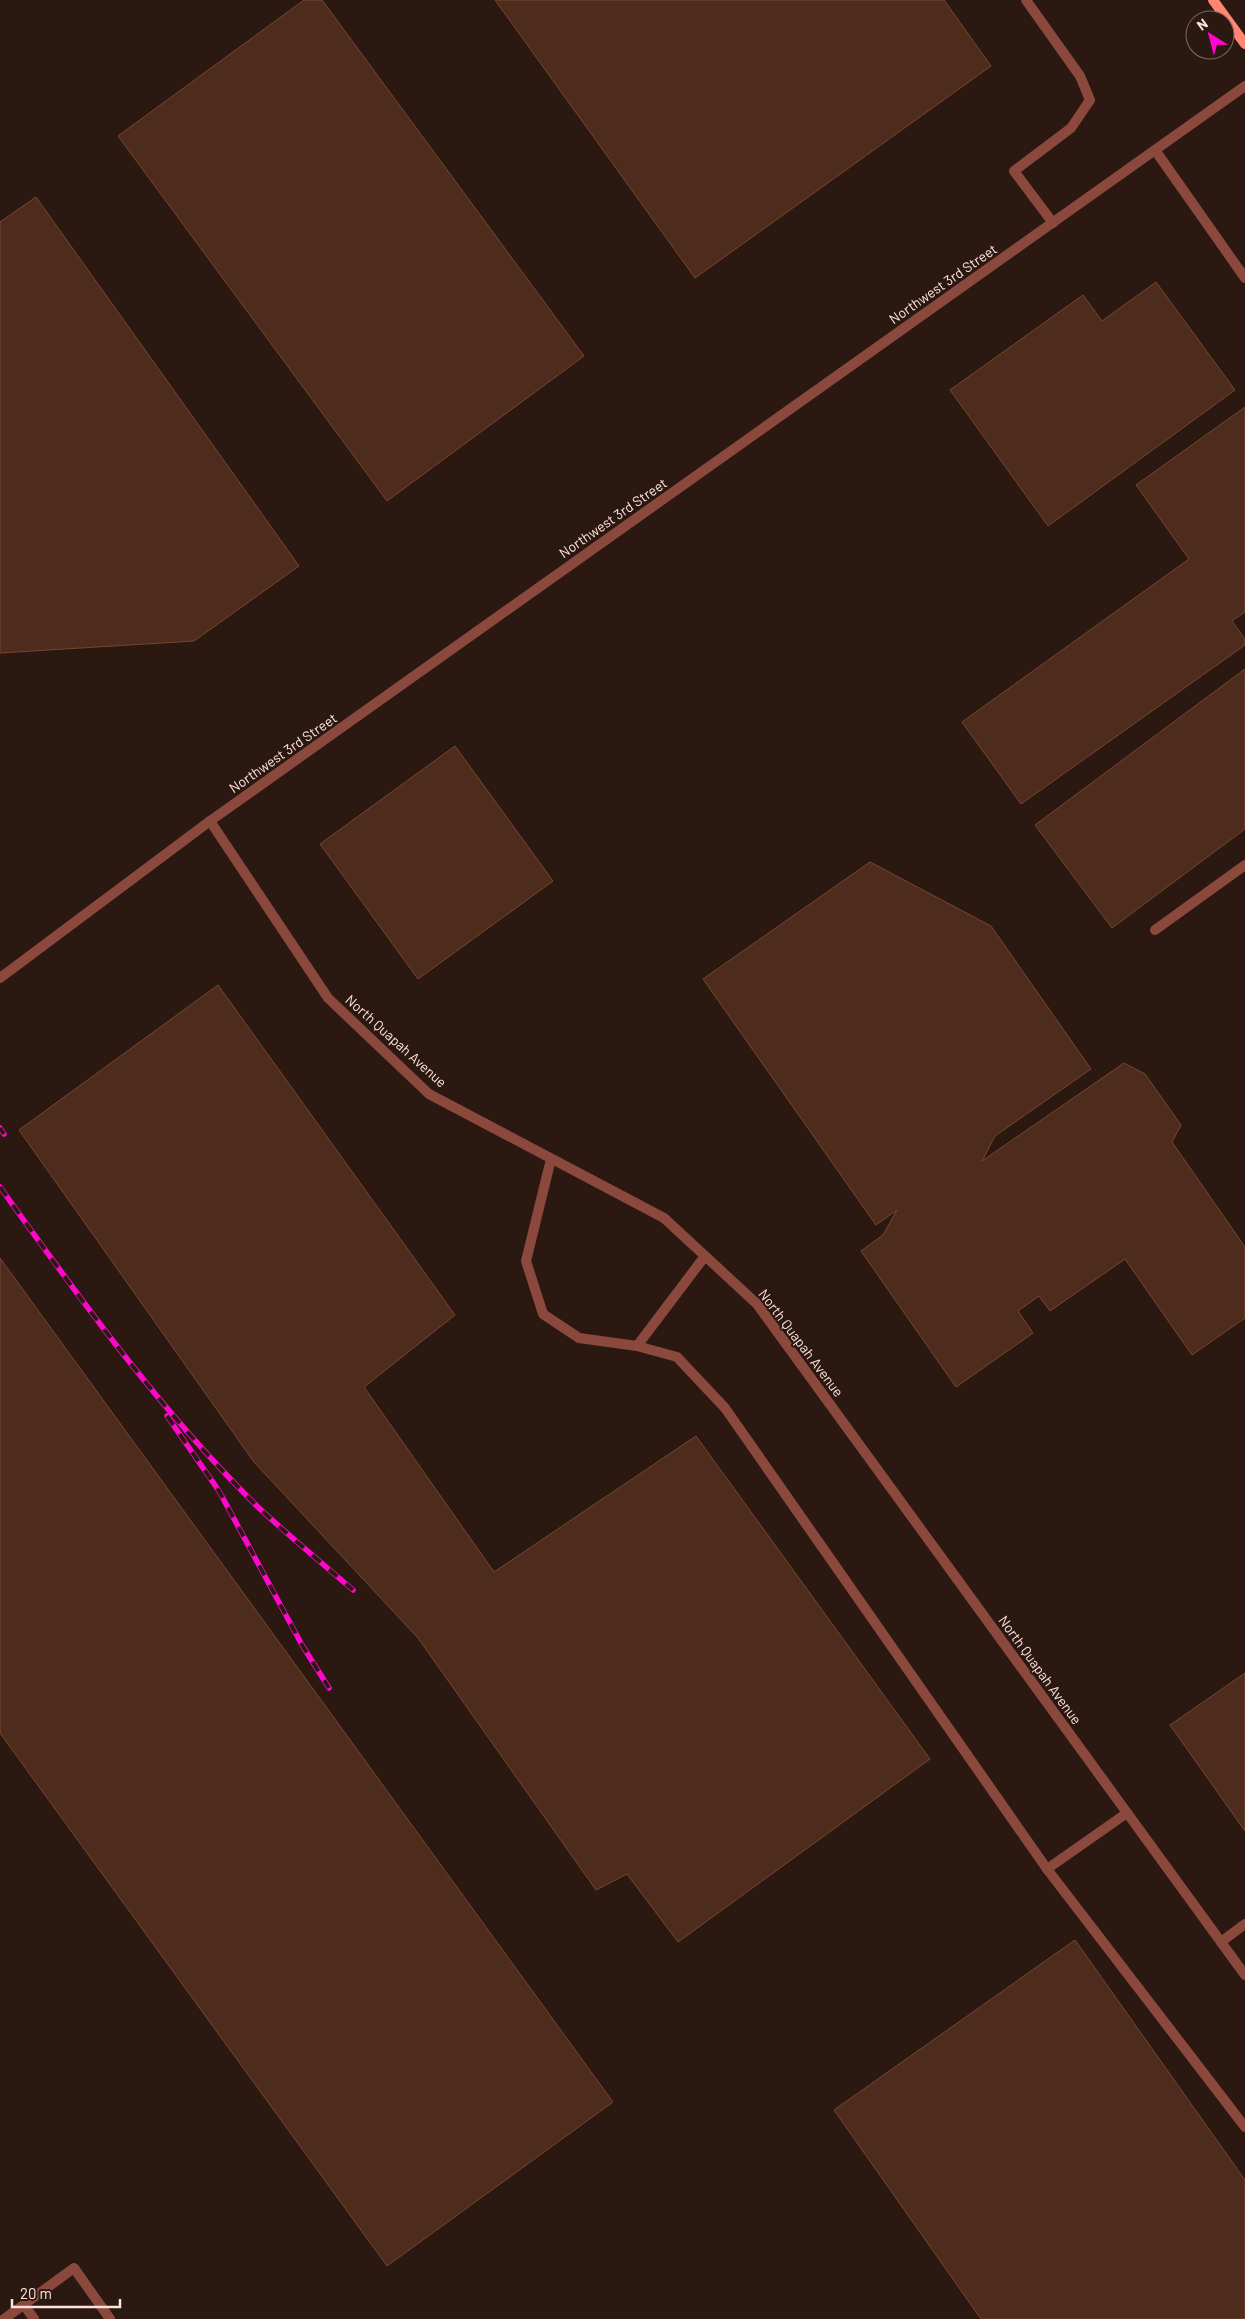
<svg xmlns="http://www.w3.org/2000/svg" width="1245" height="2319" viewBox="0 0 1245 2319" font-family="Barlow,sans-serif">
<style>
.building{fill:#4d2c1d;stroke:#79462f}
.lines{fill:none;stroke-linecap:round;stroke-linejoin:round}
.lane{stroke:#8b483c;stroke-width:10}
.street{stroke:#8b483c;stroke-width:10}
.secondary{stroke:#ff8672;stroke-width:10}
.rail-casing{stroke:#ff07ca;stroke-width:5.5}
.rail{stroke:#2b1811;stroke-width:4;stroke-dasharray:11;stroke-linecap:butt}
.labels{text-anchor:middle;stroke-width:4;stroke-linejoin:round;paint-order:stroke}
.street-label{font-size:14px;fill:#ffe3db;stroke:#2b1811}
</style>
<rect width="100%" height="100%" fill="#2b1811"/>
<!-- building -->
<g class="building">
<polygon points="304,0 322,0 584,356 387,501 118,136"/>
<polygon points="495,0 944,0 991,66 695,278"/>
<polygon points="36,197 299,566 194,641 0,653 0,222"/>
<polygon points="1156,282 1235,390 1048,526 950,390 1083,295 1102,321"/>
<polygon points="1245,407 1245,612 1232,621 1245,639 1245,645 1021,804 962,722 1189,559 1136,485"/>
<polygon points="1245,669 1245,829 1112,928 1035,825"/>
<polygon points="455,746 553,881 418,979 320,844"/>
<polygon points="870,862 991,926 1091,1069 995,1136 982,1161 1124,1063 1145,1074 1181,1125 1172,1142 1245,1247 1245,1318 1192,1355 1125,1259 1050,1311 1039,1296 1018,1311 1033,1333 956,1387 861,1251 883,1235 897,1210 876,1225 703,979"/>
<polygon points="218,985 455,1315 364,1387 494,1572 696,1436 930,1759 678,1942 627,1874 596,1890 418,1638 254,1462 19,1130"/>
<polygon points="0,1258 613,2102 387,2266 0,1733"/>
<polygon points="1245,1673 1245,1831 1170,1725"/>
<polygon points="1075,1940 1245,2180 1245,2319 981,2319 834,2110"/>
</g>
<g class="lines">
<!-- lane -->
<g class="lane">
<polyline points="1026,0 1080,76 1090,100 1071,128 1014,171 1053,223"/>
<polyline points="1155,150 1245,278"/>
<polyline points="1155,930 1245,865"/>
<polyline points="551,1159 526,1261 543,1314 579,1338 637,1346 705,1256"/>
<polyline points="637,1346 677,1357 725,1408 1047,1869 1245,2127"/>
<polyline points="1047,1869 1127,1813"/>
<polyline points="1221,1942 1245,1924"/>
<polyline points="24,2305 34,2319"/>
<polyline points="4,2319 74,2268 110,2319"/>
</g>
<!-- street -->
<g class="street">
<polyline points="210,821 328,998 429,1094 664,1218 757,1304 1245,1975"/>
<polyline points="0,978 210,821 1245,86"/>
</g>
<!-- secondary -->
<polyline class="secondary" points="1213,0 1245,44"/>
<!-- rail casing -->
<g class="rail-casing">
<g id="rail">
<polyline points="0,1128 4,1134"/>
<path d="M0,1187C80,1299 161,1412 259,1508C289,1536 322,1563 353,1590"/>
<polyline points="167,1416 219,1491 302,1645 329,1688"/>
</g>
</g>
<!-- rail -->
<use href="#rail" class="rail"/>
</g>
<g class="labels">
<!-- street labels -->
<g class="street-label">
<text transform="translate(943 284) rotate(-35)" y="5">Northwest 3rd Street</text>
<text transform="translate(613 518) rotate(-35)" y="5">Northwest 3rd Street</text>
<text transform="translate(283 753) rotate(-35)" y="5">Northwest 3rd Street</text>
<text transform="translate(396 1041) rotate(42)" y="5">North Quapah Avenue</text>
<text transform="translate(801 1343) rotate(53)" y="5">North Quapah Avenue</text>
<text transform="translate(1040 1670) rotate(54)" y="5">North Quapah Avenue</text>
</g>
</g>
<!-- north arrow -->
<g transform="translate(1210 35) rotate(324)"><circle r="24" fill="#2b1811" stroke="#806962"/>
<path d="M0-4L9 19L0 12L-9 19Z" fill="#ff07ca"/>
<text y="-8" font-size="14" font-weight="bold" text-anchor="middle" fill="#ffe3db">N</text>
</g>
<!-- scale -->
<path d="M12 2299v8h108v-8" fill="none" stroke="#ffe3db" stroke-width="2.5"/>
<text x="20" y="2299" font-size="15" fill="#ffe3db" stroke="#2b1811" stroke-width="4" paint-order="stroke">20 m</text>
</svg>
